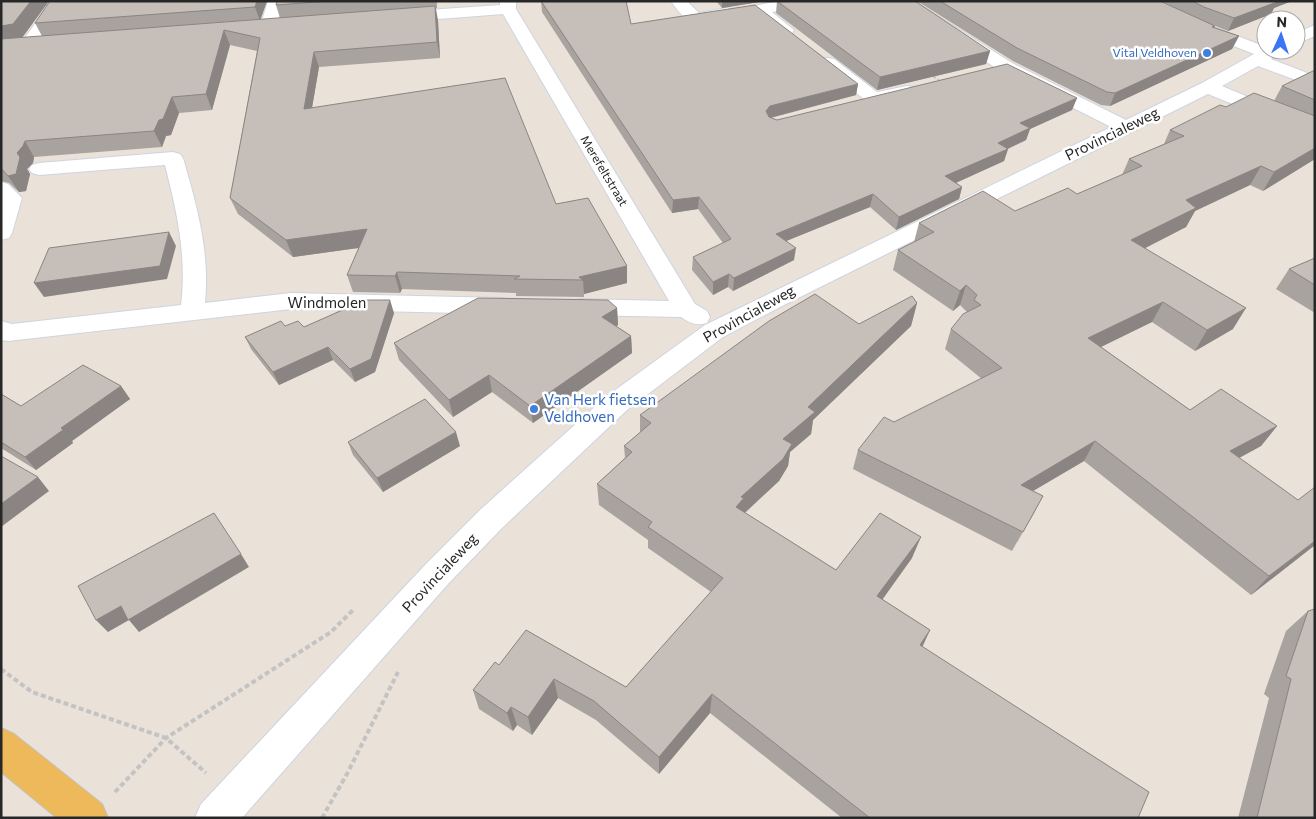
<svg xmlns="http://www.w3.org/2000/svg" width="1316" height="819" viewBox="0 0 1316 819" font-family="Commissioner,sans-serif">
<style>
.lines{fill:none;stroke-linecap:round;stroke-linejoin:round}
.minor-casing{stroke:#ced4e0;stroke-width:2}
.major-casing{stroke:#c3c3c3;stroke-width:2}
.path-far1{stroke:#c3c3c3;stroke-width:2;stroke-dasharray:2.5 2;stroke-linecap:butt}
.path{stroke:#c3c3c3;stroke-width:4;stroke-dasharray:5 3;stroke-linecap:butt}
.minor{fill:#fff;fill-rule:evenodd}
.major{fill:#edb95b;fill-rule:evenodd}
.wall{fill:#a9a39f}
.shaded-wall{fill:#8a8582}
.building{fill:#c5beb9;stroke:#8a8582}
.shop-dot{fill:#3f7fe0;stroke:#fff;stroke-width:2}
.labels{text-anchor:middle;stroke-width:5;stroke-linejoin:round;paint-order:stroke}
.far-shop-label{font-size:12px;fill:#366cbe;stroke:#fff;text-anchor:end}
.far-street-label{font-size:12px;fill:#272727;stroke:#fff}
.street-label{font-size:15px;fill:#272727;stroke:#fff}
.shop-label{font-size:15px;fill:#366cbe;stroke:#fff;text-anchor:start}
</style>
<rect width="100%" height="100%" fill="#eae1d9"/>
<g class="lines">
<!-- minor casing -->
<g class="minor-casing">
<g id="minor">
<polygon points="51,1 66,1 33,50 21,50 19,46"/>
<polygon points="268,1 284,1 276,27 274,30 262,30 260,27"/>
<path d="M500,1H516V9L695,304L707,311L710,317L707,323C696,326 690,323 681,317L580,315L571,313L568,307L571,301L580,299L669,301L503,14L400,22L394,20L392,17L394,14L400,12L500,5Z"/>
<path d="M671,1H687L699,13L727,8L733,10L735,13L733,16C724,18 696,25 690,21C683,18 675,7 671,1Z"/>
<polygon points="779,1 820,1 818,4 813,6 772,12 794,30 792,33 780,33 750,9 753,6"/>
<polygon points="896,1 914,1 1012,63 1126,120 1202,83 1254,54 1186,27 1139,4 1137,1 1157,1 1198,21 1266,47 1266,50 1282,50 1271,59 1315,76 1315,87 1258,66 1222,86 1315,125 1315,138 1208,94 784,305 723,337 627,410 502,528 448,584 242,818 195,818 201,804 426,564 480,510 607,396 705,325 1111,127 1000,71"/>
<polygon points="1315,25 1315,36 1296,44 1296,33"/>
<path d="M828,58L834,59L877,92L907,86L913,87L916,91L913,95C900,98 881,105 868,102L822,67L819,63L822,59Z"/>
<path d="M173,152L180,154L183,158C197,206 210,252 205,303L291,293L502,298L511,300L514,306L511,312L502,314L291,309L8,341L1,340V321L12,324L181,305C187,257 177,212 165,165L39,175L32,173L29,169L32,165L39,163Z"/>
<polygon points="1,182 8,184 22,198 12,233 9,238 1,240"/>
</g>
</g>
<!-- major casing -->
<g class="major-casing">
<polygon id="major" points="1,728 14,734 102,804 108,818 57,818 1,772"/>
</g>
<!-- path-far1 -->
<polyline class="path-far1" points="930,74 941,82"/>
<!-- path -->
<g class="path">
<polyline points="1,669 32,692 166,738 206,773"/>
<polyline points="115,792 166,738 331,632 353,610"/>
<polyline points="322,818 348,772 398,672"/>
</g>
<!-- minor -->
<use href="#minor" class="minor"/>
<!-- major -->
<use href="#major" class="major"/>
</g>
<!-- wall -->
<g class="wall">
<polygon points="1,1 49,1 22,38 42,36 35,23 267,1 260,20 280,18 276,5 277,1 437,1 437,8 436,8 438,21 440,58 319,67 312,108 556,204 627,266 627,283 584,294 584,297 516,296 516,293 402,289 400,293 353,292 347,275 359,248 293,257 238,214 230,198 257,51 230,45 212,110 179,113 171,135 166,136 162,147 34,157 33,163 27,169 30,174 26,191 19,192 9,183 1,181"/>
<polygon points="541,1 631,24 858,84 856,95 771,118 777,120 1077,98 1072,110 1030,129 1026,140 1008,149 1004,161 956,183 962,187 959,199 896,230 870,207 786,241 794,260 733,291 728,287 713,295 692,270 693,257 723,243 698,209 672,213 542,12"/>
<polygon points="716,1 765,1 722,8"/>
<polygon points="777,1 990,51 986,64 877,90 776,13"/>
<polygon points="917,1 1160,1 1177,9 1162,1 1292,1 1274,8 1271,14 1228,31 1213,25 1214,27 1239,36 1232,49 1110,106 1101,105 1013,61"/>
<polygon points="1315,70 1315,159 1263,191 1250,185 1195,211 1186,227 1145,248 1233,329 1195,351 1152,322 1101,347 1190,410 1277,426 1261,446 1239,458 1315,545 1251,595 1084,461 1033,491 1043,496 1012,551 853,469 858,450 894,422 982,379 945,349 951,329 967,312 960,305 953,311 893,270 898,250 914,242 919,223 1015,211 1077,194 1122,175 1129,159 1164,144 1170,130 1226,107 1274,101 1282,86"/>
<polygon points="1315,258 1315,313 1276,289 1289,269"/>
<polygon points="361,300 394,313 375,372 355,382 333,360 279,385 251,349 245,337 285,326 304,327 362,301"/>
<polygon points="917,303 911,326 813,420 811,434 790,452 788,466 779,481 745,513 836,570 912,558 882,599 930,630 922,646 1138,818 842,818 710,713 659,774 596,720 558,698 532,735 517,725 513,731 479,709 473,690 499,665 626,687 711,592 648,548 648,540 599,505 597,484 625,458 624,446 640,433 640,415 859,324"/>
<polygon points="617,308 618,325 616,326 631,336 632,353 533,423 492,392 453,417 399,360 394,343"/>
<polygon points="121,386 130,399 72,441 73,443 36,470 1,448 1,394 21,406"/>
<polygon points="348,442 460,446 383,492 353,455"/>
<polygon points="1308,611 1315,818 1238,818 1269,698 1264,694 1286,631"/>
</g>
<!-- shaded-wall -->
<g class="shaded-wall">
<polygon points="31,1 49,1 21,39 1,42 1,26"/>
<polygon points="257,1 267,1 260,21 255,7"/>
<polygon points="722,1 765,1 722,8"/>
<polygon points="1269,1 1292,1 1274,8 1271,14 1228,31 1234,18"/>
<polygon points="435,6 438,21 440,58 437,42"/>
<polygon points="224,30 230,45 212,110 206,94"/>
<polygon points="1239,36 1232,49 1110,106 1115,93"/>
<polygon points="990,51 986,64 877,90 880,77"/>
<polygon points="314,52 319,67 309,125 304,109"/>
<polygon points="858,84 856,95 769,118 766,111 770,106"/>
<polygon points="172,97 179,113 171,135 166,136 162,147 154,131 159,120"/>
<polygon points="1077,98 1072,110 1030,129 1026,140 994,155 998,143 1020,123"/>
<polygon points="25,141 34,157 33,163 27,169 30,174 26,191 19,192 8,176 17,153"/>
<polygon points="1315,148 1315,159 1263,191 1274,172"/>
<polygon points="1008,149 1004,161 942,189 945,176"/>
<polygon points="1261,166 1250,185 1195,211 1186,227 1122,260 1131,240 1186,200"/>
<polygon points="962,187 959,199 896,230 899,217"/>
<polygon points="873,194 870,207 774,246 776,234"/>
<polygon points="699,197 698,209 672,213 673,200"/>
<polygon points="367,229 372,246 293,257 286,240"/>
<polygon points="169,232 176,246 167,279 44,297 34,283"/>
<polygon points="796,248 794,260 733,291 734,278"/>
<polygon points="627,266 627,283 584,294 583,280 579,277"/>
<polygon points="397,272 402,289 400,293 395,276"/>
<polygon points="729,274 728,287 713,295 713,282"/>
<polygon points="966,285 960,305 953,311 960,291"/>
<polygon points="390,300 394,313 375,372 355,382 350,369"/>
<polygon points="1163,302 1152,322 1078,358 1088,338"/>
<polygon points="917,303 911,326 813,420 811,434 790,452 788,466 779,481 742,515 736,507 741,497 783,439 808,407"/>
<polygon points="617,308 618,325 603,334 602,317"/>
<polygon points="1246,308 1233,329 1195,351 1207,330"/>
<polygon points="631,336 632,353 533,423 530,406"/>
<polygon points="328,347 333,360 279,385 273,372"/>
<polygon points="489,375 492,392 453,417 449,400"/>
<polygon points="121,386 130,399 72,441 73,443 36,470 25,457 61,428"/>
<polygon points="1277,426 1261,446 1215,471 1230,451"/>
<polygon points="456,432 460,446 383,492 377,478"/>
<polygon points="1095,441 1084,461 1011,504 1021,485"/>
<polygon points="38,477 49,491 1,527 1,504"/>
<polygon points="1043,496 1033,515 1012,551 1023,532"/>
<polygon points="921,537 912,558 870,617 877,596"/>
<polygon points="1315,541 1315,545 1251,595 1269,576"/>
<polygon points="241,554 249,567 139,632 129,620 108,632 96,620 121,606"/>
<polygon points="930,630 921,650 920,645"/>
<polygon points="554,679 558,698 532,735 528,717"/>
<polygon points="712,694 710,713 659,774 659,757"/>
<polygon points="511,707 517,725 513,731 507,713"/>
</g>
<!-- building -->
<g class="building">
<polygon points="1,1 31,1 13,24 1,26"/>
<polygon points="50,1 257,1 255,7 35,23"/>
<polygon points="277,1 330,1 276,5"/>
<polygon points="541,1 626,1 631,24 755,5 858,84 770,106 766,111 769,117 777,120 1007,64 1077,98 1020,123 1030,128 998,143 1008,149 945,176 962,187 899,217 873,194 776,234 796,248 734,278 729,274 713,282 693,257 731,239 699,197 673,200"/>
<polygon points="777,1 915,1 990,51 880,77"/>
<polygon points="940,1 1160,1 1215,26 1212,27 1239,36 1115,93 1107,92 1017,48"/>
<polygon points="1192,1 1276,1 1277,2 1234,18 1204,7"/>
<polygon points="435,6 437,42 314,52 304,109 505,78 556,204 588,198 627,266 579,277 583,280 514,279 520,276 397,272 395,276 347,275 367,229 286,240 230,198 260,38 224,30 206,94 172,97 163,119 159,120 154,131 25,141 23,146 17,153 20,157 16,174 8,176 1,168 1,39"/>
<polygon points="1315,70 1315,100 1282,86"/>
<polygon points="1254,93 1315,116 1315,148 1274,172 1261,166 1186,200 1196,208 1131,240 1246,308 1207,330 1163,302 1088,338 1190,410 1221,389 1277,426 1230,451 1298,500 1315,487 1315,541 1269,576 1095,441 1021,485 1043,496 1023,532 858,450 884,417 894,422 1002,368 951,329 963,314 981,305 974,300 977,295 966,285 960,291 898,250 934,232 919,223 983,191 1015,211 1068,188 1077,194 1142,166 1129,159 1184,136 1170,130 1220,105 1226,107"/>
<polygon points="169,232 160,266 34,283 49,248"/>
<polygon points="1315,258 1315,285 1289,269"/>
<polygon points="815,294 859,324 912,296 917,303 808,407 815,412 783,439 792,444 783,459 741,497 744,498 736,507 836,570 880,513 921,537 877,596 930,630 920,645 1149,792 1138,818 870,818 712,694 659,757 594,701 554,679 528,717 511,707 507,713 473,690 495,662 499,665 526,630 626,687 723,578 648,527 652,522 597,484 632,452 624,446 651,423 640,415 769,321"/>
<polygon points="478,298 608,300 617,308 602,317 631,336 530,406 489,375 449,400 394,343"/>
<polygon points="361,300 390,300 371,359 350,369 328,347 273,372 245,337 281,321 285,326 298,321 304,327 363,301"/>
<polygon points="83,365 121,386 61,428 63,430 25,457 1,442 1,394 21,406"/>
<polygon points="425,399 456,432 377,478 348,442"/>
<polygon points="1,456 38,477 1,504"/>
<polygon points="214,513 241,554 128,620 121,606 96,620 78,586"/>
<polygon points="1315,609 1315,818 1257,818 1291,679 1286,676 1308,611"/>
</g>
<!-- markers -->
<g class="shop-dot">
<circle cx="1207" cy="53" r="5"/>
<circle cx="534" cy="409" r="5"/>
</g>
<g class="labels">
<!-- far-shop labels -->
<g class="far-shop-label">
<text x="1197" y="57">Vital Veldhoven</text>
</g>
<!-- far-street labels -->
<g class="far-street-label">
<text transform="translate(604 171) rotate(59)" y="4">Merefeltstraat</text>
</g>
<!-- street labels -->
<g class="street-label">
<text transform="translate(1112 134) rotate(-26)" y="5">Provincialeweg</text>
<text x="327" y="308">Windmolen</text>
<text transform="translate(749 314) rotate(-29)" y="5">Provincialeweg</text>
<text transform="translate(440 573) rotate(-47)" y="5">Provincialeweg</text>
</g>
<!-- shop labels -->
<g class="shop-label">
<text x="544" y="405">Van Herk fietsen<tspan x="544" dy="17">Veldhoven</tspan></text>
</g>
</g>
<!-- border -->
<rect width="1316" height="819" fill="none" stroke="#272727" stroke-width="5"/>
<!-- north arrow -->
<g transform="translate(1281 35) rotate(3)"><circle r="24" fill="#ffffff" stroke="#a9a9a9"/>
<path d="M0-4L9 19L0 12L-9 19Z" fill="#3b74f5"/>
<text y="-8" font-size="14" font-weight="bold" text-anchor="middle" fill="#272727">N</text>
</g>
</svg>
